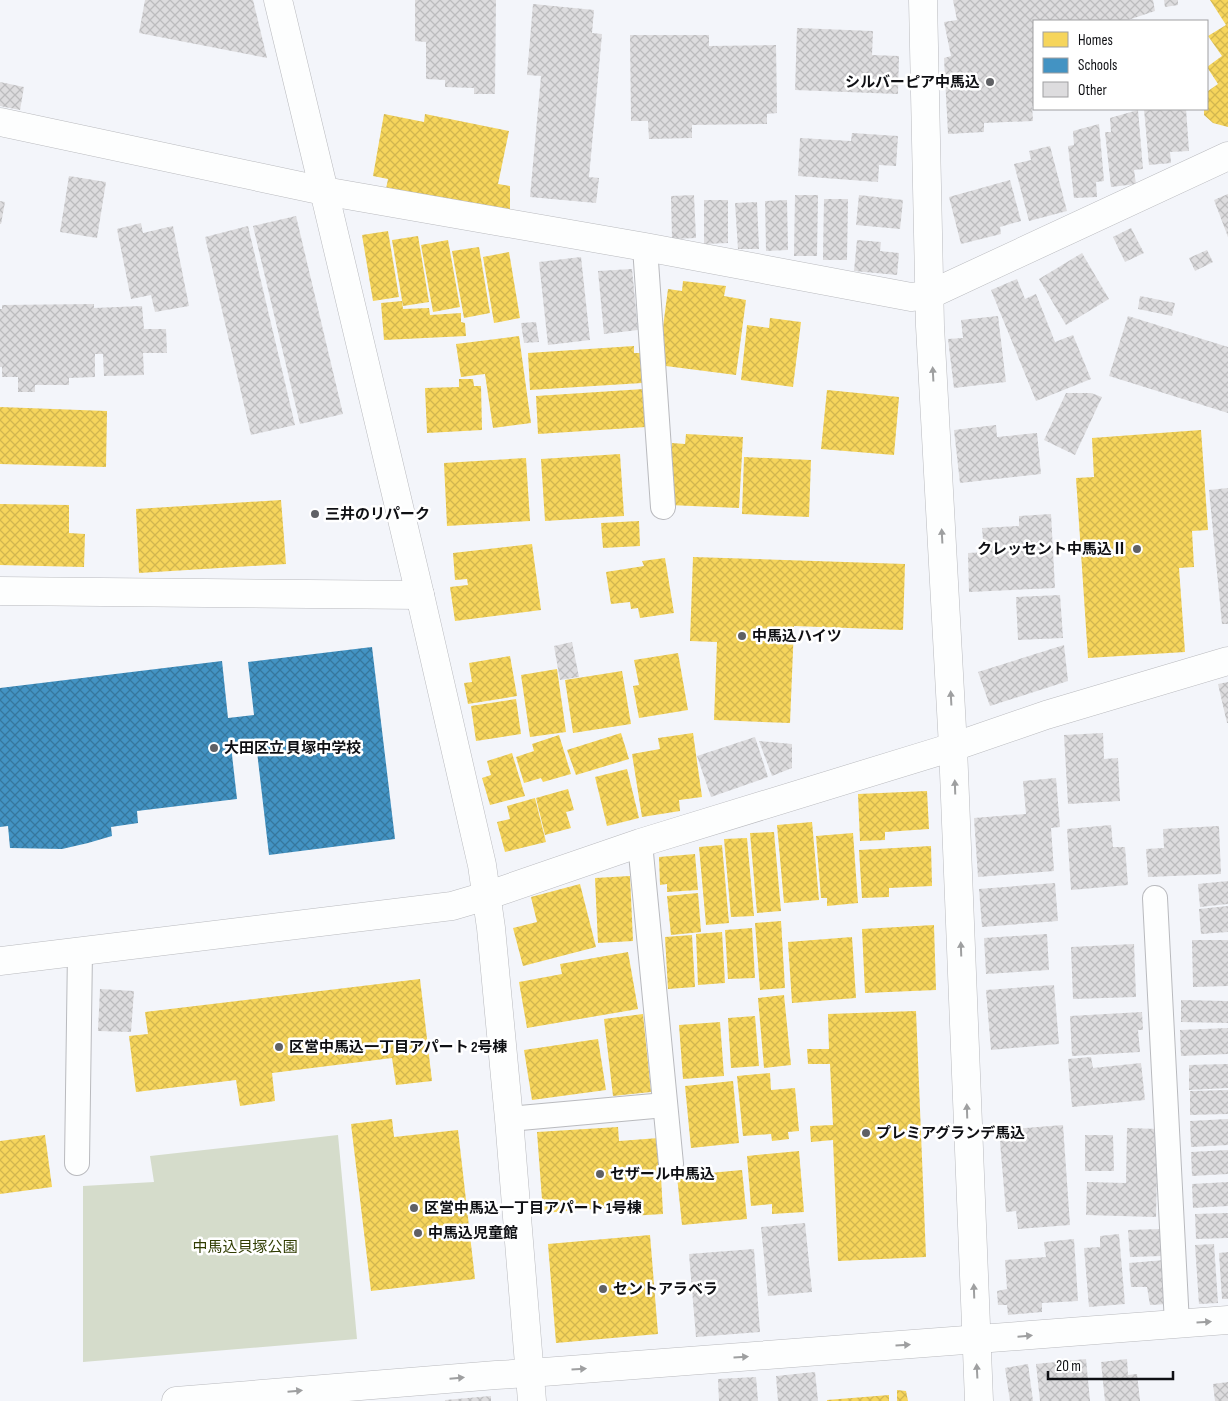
<svg xmlns="http://www.w3.org/2000/svg" width="1228" height="1401" viewBox="0 0 1228 1401" font-family="'Sofia Sans Condensed','Noto Sans JP',sans-serif">
<style>
.green{fill:#d5dccb}
.homes{fill:url(#homes-cross-hatch)}
.schools{fill:url(#schools-cross-hatch)}
.building{fill:url(#building-cross-hatch)}
.lines{fill:none;stroke-linecap:round;stroke-linejoin:round}
.lane-casing{stroke:#b9babe;stroke-width:26}
.street-casing{stroke:#b9babe;stroke-width:29}
.secondary-casing{stroke:#b9babe;stroke-width:29}
.lane{stroke:#fdfefe;stroke-width:24}
.street{stroke:#fdfefe;stroke-width:28}
.secondary{stroke:#fdfefe;stroke-width:28}
.oneway{fill:#9e9fa0}
.poi-dot{fill:#5f6064;stroke:#fff;stroke-width:2}
.labels{text-anchor:middle;stroke-width:5;stroke-linejoin:round;paint-order:stroke}
.poi-label{font-size:15px;font-weight:bold;fill:#0f1014;stroke:#fff;text-anchor:start}
.park-label{font-size:15px;fill:#313d03;stroke:#fff}
</style>
<defs>
<pattern id="homes-cross-hatch" width="8" height="8" patternUnits="userSpaceOnUse" patternTransform="scale(1.25)"><rect width="8" height="8" fill="#f6d55c"/><path d="M0 0l8 8M0 8l8-8" fill="none" stroke="#d2b64f"/></pattern>
<pattern id="schools-cross-hatch" width="8" height="8" patternUnits="userSpaceOnUse" patternTransform="scale(1.25)"><rect width="8" height="8" fill="#4393c3"/><path d="M0 0l8 8M0 8l8-8" fill="none" stroke="#36779d"/></pattern>
<pattern id="building-cross-hatch" width="8" height="8" patternUnits="userSpaceOnUse" patternTransform="scale(1.25)"><rect width="8" height="8" fill="#dddcde"/><path d="M0 0l8 8M0 8l8-8" fill="none" stroke="#bcbcbe"/></pattern>
</defs>
<rect width="100%" height="100%" fill="#f3f5fa"/>
<!-- green -->
<polygon class="green" points="338,1135 357,1339 83,1362 83,1186 154,1182 150,1156"/>
<!-- homes -->
<g class="homes">
<polygon points="1210,0 1228,0 1228,127 1213,123 1204,115 1204,109 1207,109 1207,96 1208,91 1218,84 1207,67 1222,56 1208,36 1226,25"/>
<polygon points="384,114 424,122 425,114 509,131 498,184 510,186 510,210 386,189 388,179 373,176"/>
<polygon points="388,231 399,297 373,301 362,235"/>
<polygon points="418,236 429,302 403,306 392,240"/>
<polygon points="448,240 460,307 433,312 421,245"/>
<polygon points="479,247 490,313 464,318 452,251"/>
<polygon points="509,252 520,318 494,323 483,257"/>
<polygon points="683,281 726,286 724,296 746,300 736,375 658,365 668,289 682,291"/>
<polygon points="402,301 403,309 429,308 430,315 461,313 461,322 465,323 466,336 384,340 381,303"/>
<polygon points="770,318 801,322 793,387 741,380 747,325 769,328"/>
<polygon points="519,336 531,423 493,428 485,374 461,377 456,344"/>
<polygon points="634,346 634,353 640,353 642,383 530,390 528,353"/>
<polygon points="459,379 473,379 474,386 481,386 482,430 427,433 425,388 459,387"/>
<polygon points="644,389 646,427 538,434 536,396"/>
<polygon points="827,390 899,397 894,455 821,449"/>
<polygon points="0,407 107,411 106,467 0,464"/>
<polygon points="1201,430 1208,530 1192,531 1194,567 1179,568 1185,652 1088,658 1076,478 1094,477 1092,438"/>
<polygon points="686,434 743,437 739,508 669,505 672,443 685,444"/>
<polygon points="620,454 624,516 545,521 541,459"/>
<polygon points="744,457 811,460 809,517 742,514"/>
<polygon points="526,458 530,521 447,526 444,463"/>
<polygon points="281,500 286,564 139,573 136,509"/>
<polygon points="0,504 69,505 69,533 85,534 84,567 0,565"/>
<polygon points="639,521 640,546 603,548 601,523"/>
<polygon points="532,544 541,610 455,621 450,587 468,585 467,579 455,580 453,553"/>
<polygon points="693,557 905,564 903,630 794,626 790,723 714,720 717,642 690,641"/>
<polygon points="665,558 674,613 640,618 638,608 631,609 630,602 611,604 606,572 644,566 642,561"/>
<polygon points="678,653 688,710 639,718 633,686 639,685 634,660"/>
<polygon points="510,656 517,696 468,704 464,683 472,682 469,663"/>
<polygon points="557,669 566,732 530,737 521,675"/>
<polygon points="622,671 631,724 573,733 565,680"/>
<polygon points="516,699 521,734 476,741 471,706"/>
<polygon points="621,733 629,759 576,775 567,750"/>
<polygon points="693,733 702,797 679,800 680,811 642,817 632,754 660,749 658,738"/>
<polygon points="559,735 571,774 543,782 541,778 524,783 516,757 534,751 532,744"/>
<polygon points="512,753 525,796 490,805 482,778 491,775 487,761"/>
<polygon points="627,769 639,818 607,826 595,777"/>
<polygon points="568,789 574,810 566,812 571,828 545,835 536,798"/>
<polygon points="927,791 929,829 885,832 885,840 860,841 858,794"/>
<polygon points="535,798 546,842 505,852 497,822 510,819 507,806"/>
<polygon points="812,822 819,900 784,903 777,825"/>
<polygon points="774,832 781,911 757,913 750,833"/>
<polygon points="853,833 858,903 827,906 827,898 821,898 816,836"/>
<polygon points="747,838 754,916 731,917 724,839"/>
<polygon points="722,845 729,923 706,925 699,847"/>
<polygon points="931,846 932,886 889,888 889,897 862,898 859,850"/>
<polygon points="695,854 698,890 667,892 667,884 660,885 659,857"/>
<polygon points="630,876 633,941 598,943 595,878"/>
<polygon points="580,884 596,947 523,966 513,928 537,922 531,897"/>
<polygon points="698,893 701,932 671,935 667,896"/>
<polygon points="781,921 785,988 760,990 755,923"/>
<polygon points="934,925 936,990 865,993 862,929"/>
<polygon points="752,928 755,978 728,979 725,930"/>
<polygon points="722,932 725,983 698,985 696,934"/>
<polygon points="692,935 695,987 668,989 665,937"/>
<polygon points="852,937 856,998 792,1003 788,942"/>
<polygon points="628,952 638,1009 527,1028 519,982 562,974 560,964"/>
<polygon points="420,979 432,1081 396,1085 392,1058 272,1073 275,1101 240,1106 236,1080 136,1092 129,1036 148,1034 145,1012"/>
<polygon points="784,995 791,1065 764,1068 758,998"/>
<polygon points="916,1011 926,1257 838,1261 833,1140 811,1142 810,1126 833,1125 830,1064 808,1064 807,1049 829,1049 828,1014"/>
<polygon points="643,1014 651,1092 613,1096 604,1019"/>
<polygon points="755,1016 759,1066 731,1068 728,1018"/>
<polygon points="720,1022 724,1076 683,1079 679,1025"/>
<polygon points="598,1039 606,1090 532,1100 524,1050"/>
<polygon points="770,1073 771,1090 795,1088 799,1131 788,1132 789,1139 772,1141 771,1134 743,1136 737,1076"/>
<polygon points="733,1081 739,1143 691,1148 685,1086"/>
<polygon points="392,1119 394,1137 458,1130 475,1279 371,1291 351,1124"/>
<polygon points="618,1127 619,1141 659,1138 663,1214 630,1216 630,1206 543,1213 537,1132"/>
<polygon points="45,1135 52,1187 0,1194 0,1141"/>
<polygon points="799,1151 804,1212 772,1214 772,1204 751,1206 747,1156"/>
<polygon points="742,1170 747,1219 682,1225 677,1176"/>
<polygon points="650,1235 658,1334 556,1343 548,1244"/>
<polygon points="897,1390 906,1391 908,1401 897,1401"/>
<polygon points="889,1395 889,1401 827,1401 827,1400"/>
</g>
<!-- schools -->
<polygon class="schools" points="372,647 395,839 269,855 256,743 231,746 237,799 137,811 138,823 111,827 112,836 88,843 62,849 10,848 8,826 0,827 0,688 222,661 228,718 254,715 248,662"/>
<!-- building -->
<g class="building">
<polygon points="145,0 253,0 267,58 139,33"/>
<polygon points="415,0 496,0 495,94 474,94 474,88 445,87 445,80 426,79 426,42 415,41"/>
<polygon points="953,0 1153,0 1155,11 1125,21 1034,21 1034,106 1032,106 1033,121 984,123 984,132 948,134 944,58 951,56 944,22 957,20"/>
<polygon points="1164,0 1178,0 1178,5 1165,7"/>
<polygon points="533,4 594,10 592,33 602,34 589,177 599,178 596,203 530,197 541,76 527,75"/>
<polygon points="797,28 873,31 872,55 899,56 898,94 795,90"/>
<polygon points="630,35 709,35 709,46 776,45 777,113 767,114 767,124 692,125 692,138 649,139 648,121 631,121"/>
<polygon points="0,82 24,87 20,110 0,106"/>
<polygon points="1144,109 1186,109 1189,151 1170,152 1171,163 1149,165"/>
<polygon points="1138,110 1143,169 1134,170 1136,184 1111,187 1105,132 1111,132 1110,118"/>
<polygon points="1099,124 1104,181 1096,182 1097,197 1074,198 1068,146 1074,145 1073,131"/>
<polygon points="852,133 898,136 896,166 879,165 878,182 798,176 800,138 851,141"/>
<polygon points="1050,146 1067,211 1029,221 1014,164 1031,160 1029,151"/>
<polygon points="69,176 106,182 97,238 60,232"/>
<polygon points="1010,180 1021,221 1000,227 1001,234 961,244 949,197"/>
<polygon points="1228,194 1228,237 1214,200"/>
<polygon points="694,195 696,238 672,239 671,196"/>
<polygon points="795,195 818,195 817,256 794,256"/>
<polygon points="859,195 903,200 900,229 856,225"/>
<polygon points="824,199 848,199 847,260 823,260"/>
<polygon points="704,200 728,200 728,243 704,244"/>
<polygon points="787,200 788,250 766,251 765,201"/>
<polygon points="0,201 5,202 1,224 0,224"/>
<polygon points="757,202 759,249 738,249 735,203"/>
<polygon points="296,216 343,414 300,424 253,226"/>
<polygon points="141,223 143,233 173,226 189,306 155,312 151,295 131,299 117,229"/>
<polygon points="248,226 295,425 251,435 205,237"/>
<polygon points="1131,228 1144,253 1125,262 1113,237"/>
<polygon points="857,240 881,242 880,251 899,253 897,275 854,271"/>
<polygon points="1207,250 1213,262 1195,271 1189,258"/>
<polygon points="1082,253 1109,299 1066,325 1039,279"/>
<polygon points="581,257 590,340 548,345 539,262"/>
<polygon points="632,269 638,330 604,334 598,271"/>
<polygon points="1017,279 1025,299 1036,294 1055,342 1073,335 1091,379 1036,401 991,290"/>
<polygon points="1140,296 1175,303 1172,316 1138,309"/>
<polygon points="94,304 94,308 142,306 144,329 166,329 167,353 143,353 144,375 104,376 103,354 95,354 95,377 69,378 69,385 35,385 35,392 18,392 18,377 2,377 2,367 0,367 0,309 2,309 2,305"/>
<polygon points="998,316 1006,382 954,388 948,339 963,338 961,320"/>
<polygon points="1128,316 1228,347 1228,413 1109,376"/>
<polygon points="536,322 539,342 524,343 521,323"/>
<polygon points="1066,393 1091,393 1102,397 1075,455 1044,440"/>
<polygon points="996,425 997,437 1037,433 1041,474 960,483 954,430"/>
<polygon points="1228,488 1228,624 1222,624 1209,490"/>
<polygon points="1051,514 1055,588 969,592 968,553 984,552 982,528 1019,526 1019,516"/>
<polygon points="1060,595 1063,638 1018,640 1016,597"/>
<polygon points="572,642 579,677 560,680 554,646"/>
<polygon points="1064,645 1068,681 990,706 978,672"/>
<polygon points="1228,682 1228,723 1227,723 1218,684"/>
<polygon points="1103,733 1104,759 1118,758 1120,801 1068,804 1064,735"/>
<polygon points="755,737 768,777 711,797 697,756"/>
<polygon points="759,741 792,744 792,768 772,776"/>
<polygon points="1056,778 1060,827 1051,828 1054,871 978,877 974,818 1026,814 1023,781"/>
<polygon points="1111,825 1113,847 1125,847 1128,885 1071,890 1067,829"/>
<polygon points="1219,826 1221,874 1148,877 1146,849 1164,848 1163,829"/>
<polygon points="1228,881 1228,904 1200,907 1198,884"/>
<polygon points="1055,883 1058,921 982,927 979,889"/>
<polygon points="1228,906 1228,932 1201,934 1199,909"/>
<polygon points="1047,934 1049,970 986,974 984,938"/>
<polygon points="1192,940 1228,940 1228,986 1193,987"/>
<polygon points="1134,944 1136,997 1073,999 1071,947"/>
<polygon points="1054,985 1059,1044 991,1050 986,990"/>
<polygon points="100,989 134,991 131,1032 98,1031"/>
<polygon points="1181,1000 1228,1001 1228,1023 1181,1022"/>
<polygon points="1142,1012 1143,1030 1138,1030 1140,1052 1072,1056 1070,1016"/>
<polygon points="1228,1028 1228,1054 1181,1056 1180,1030"/>
<polygon points="1091,1057 1093,1068 1141,1063 1145,1100 1072,1107 1068,1059"/>
<polygon points="1228,1064 1228,1088 1189,1090 1189,1065"/>
<polygon points="1228,1090 1228,1114 1190,1115 1190,1091"/>
<polygon points="1228,1119 1228,1145 1191,1147 1190,1121"/>
<polygon points="1063,1125 1070,1225 1018,1229 1016,1211 1006,1212 999,1130"/>
<polygon points="1127,1128 1158,1129 1156,1217 1086,1215 1087,1182 1126,1183"/>
<polygon points="1085,1135 1113,1135 1114,1171 1085,1171"/>
<polygon points="1228,1150 1228,1174 1192,1176 1191,1152"/>
<polygon points="1228,1182 1228,1206 1193,1208 1192,1184"/>
<polygon points="1228,1213 1228,1238 1196,1239 1195,1214"/>
<polygon points="805,1223 812,1292 768,1296 761,1227"/>
<polygon points="1161,1229 1162,1256 1130,1257 1128,1230"/>
<polygon points="1119,1234 1125,1304 1089,1307 1084,1248 1100,1247 1100,1236"/>
<polygon points="1074,1239 1078,1301 1042,1303 1042,1312 1008,1315 1007,1305 998,1305 997,1291 1007,1289 1005,1260 1046,1257 1044,1242"/>
<polygon points="1214,1244 1218,1303 1199,1304 1195,1245"/>
<polygon points="754,1249 760,1332 696,1337 689,1254"/>
<polygon points="1228,1252 1228,1299 1222,1299 1219,1253"/>
<polygon points="1165,1260 1170,1304 1150,1305 1147,1287 1131,1287 1129,1263"/>
<polygon points="1086,1359 1090,1401 1040,1401 1036,1364"/>
<polygon points="1127,1359 1128,1375 1137,1374 1140,1401 1105,1401 1101,1362"/>
<polygon points="1028,1364 1033,1401 1010,1401 1005,1368"/>
<polygon points="815,1372 818,1401 778,1401 776,1376"/>
<polygon points="756,1377 758,1401 719,1401 718,1379"/>
<polygon points="1228,1382 1228,1401 1215,1401 1213,1384"/>
<polygon points="491,1396 491,1401 445,1401 445,1400"/>
</g>
<g class="lines">
<!-- lane casing -->
<g class="lane-casing">
<g id="lane">
<polyline points="645,247 663,507"/>
<polyline points="640,843 671,1164"/>
<polyline points="1155,898 1177,1324"/>
<polyline points="509,1119 665,1105"/>
<polyline points="77,1163 80,951"/>
</g>
</g>
<!-- street casing -->
<g class="street-casing">
<g id="street">
<polyline points="278,0 324,191"/>
<polyline points="923,0 930,326 953,747 979,1401"/>
<polyline points="0,122 324,191 645,247 911,297 929,295 1228,156"/>
<polyline points="0,591 420,595"/>
<polyline points="176,1401 496,1375 530,1373 1228,1320"/>
</g>
</g>
<!-- secondary casing -->
<g class="secondary-casing">
<g id="secondary">
<polyline points="324,191 420,595 482,865 491,928 509,1119 532,1401"/>
<polyline points="0,961 452,906 486,896 640,843 953,747 1046,715 1228,661"/>
</g>
</g>
<!-- lane -->
<use href="#lane" class="lane"/>
<!-- street -->
<use href="#street" class="street"/>
<!-- secondary -->
<use href="#secondary" class="secondary"/>
</g>
<!-- one-way arrows -->
<defs><path id="oneway-solid" d="M-6-.8H1V-3.2L6.5 0L1 3.2V.8H-6Z" transform="scale(1.25)"/></defs>
<g class="oneway">
<use href="#oneway-solid" transform="translate(933 374) rotate(-93)"/>
<use href="#oneway-solid" transform="translate(942 536) rotate(-93)"/>
<use href="#oneway-solid" transform="translate(951 698) rotate(-93)"/>
<use href="#oneway-solid" transform="translate(955 787) rotate(-92)"/>
<use href="#oneway-solid" transform="translate(961 949) rotate(-92)"/>
<use href="#oneway-solid" transform="translate(967 1111) rotate(-92)"/>
<use href="#oneway-solid" transform="translate(974 1291) rotate(-92)"/>
<use href="#oneway-solid" transform="translate(1204 1322) rotate(-4)"/>
<use href="#oneway-solid" transform="translate(1025 1336) rotate(-5)"/>
<use href="#oneway-solid" transform="translate(903 1345) rotate(-4)"/>
<use href="#oneway-solid" transform="translate(741 1357) rotate(-4)"/>
<use href="#oneway-solid" transform="translate(579 1369) rotate(-4)"/>
<use href="#oneway-solid" transform="translate(977 1371) rotate(-93)"/>
<use href="#oneway-solid" transform="translate(457 1378) rotate(-5)"/>
<use href="#oneway-solid" transform="translate(295 1391) rotate(-5)"/>
</g>
<!-- markers -->
<g class="poi-dot">
<circle cx="990" cy="82" r="5"/>
<circle cx="315" cy="514" r="5"/>
<circle cx="1137" cy="549" r="5"/>
<circle cx="742" cy="636" r="5"/>
<circle cx="214" cy="748" r="5"/>
<circle cx="279" cy="1047" r="5"/>
<circle cx="866" cy="1133" r="5"/>
<circle cx="600" cy="1174" r="5"/>
<circle cx="414" cy="1208" r="5"/>
<circle cx="418" cy="1233" r="5"/>
<circle cx="603" cy="1289" r="5"/>
</g>
<g class="labels">
<!-- poi labels -->
<g class="poi-label">
<text x="980" y="87" text-anchor="end">シルバーピア中馬込</text>
<text x="325" y="519">三井のリパーク</text>
<text x="1127" y="554" text-anchor="end">クレッセント中馬込Ⅱ</text>
<text x="752" y="641">中馬込ハイツ</text>
<text x="224" y="753">大田区立 貝塚中学校</text>
<text x="289" y="1052">区営中馬込一丁目アパート 2号棟</text>
<text x="876" y="1138">プレミアグランデ馬込</text>
<text x="610" y="1179">セザール中馬込</text>
<text x="424" y="1213">区営中馬込一丁目アパート 1号棟</text>
<text x="428" y="1238">中馬込児童館</text>
<text x="613" y="1294">セントアラベラ</text>
</g>
<!-- park labels -->
<g class="park-label">
<text x="245" y="1252">中馬込貝塚公園</text>
</g>
</g>
<!-- legend -->
<rect x="1033" y="20" width="175" height="90" fill="#ffffff" stroke="#9f9fa1"/>
<rect x="1043" y="32" width="25" height="15" fill="#f6d55c" stroke="#9f9fa1"/>
<text x="1078" y="45" font-size="15" fill="#0f1014">Homes</text>
<rect x="1043" y="58" width="25" height="15" fill="#4393c3" stroke="#9f9fa1"/>
<text x="1078" y="70" font-size="15" fill="#0f1014">Schools</text>
<rect x="1043" y="82" width="25" height="15" fill="#dddcde" stroke="#9f9fa1"/>
<text x="1078" y="95" font-size="15" fill="#0f1014">Other</text>
<!-- scale -->
<path d="M1048 1371v8h125v-8" fill="none" stroke="#0f1014" stroke-width="2.5"/>
<text x="1056" y="1371" font-size="15" fill="#0f1014" stroke="#ffffff" stroke-width="4" paint-order="stroke">20 m</text>
</svg>
